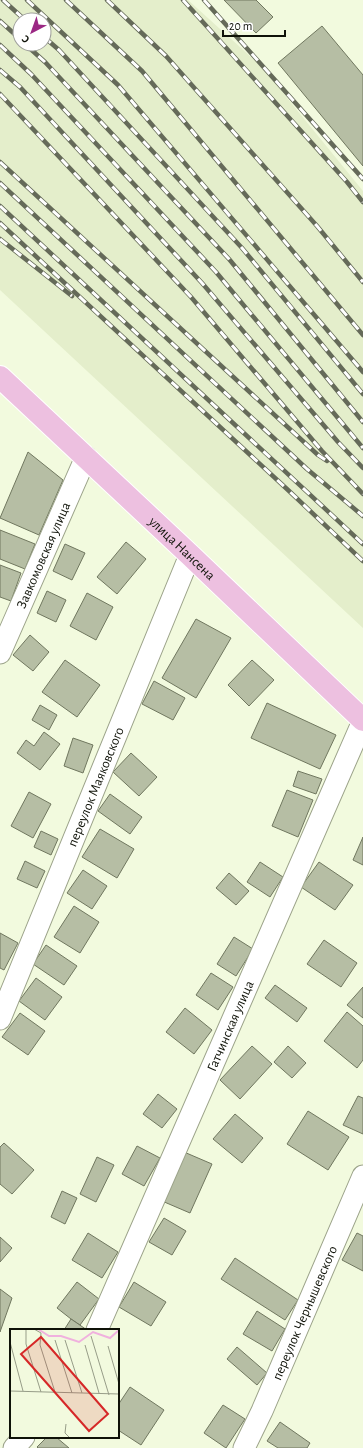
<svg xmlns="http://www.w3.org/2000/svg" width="363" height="1448" viewBox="0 0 363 1448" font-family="'Alegreya Sans',sans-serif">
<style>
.built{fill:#e4eecb;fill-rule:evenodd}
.building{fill:#b6bea4;stroke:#70775f}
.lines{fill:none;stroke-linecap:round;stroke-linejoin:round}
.minor-casing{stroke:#9ca38a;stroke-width:23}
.major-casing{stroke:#fff;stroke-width:24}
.minor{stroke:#fff;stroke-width:21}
.major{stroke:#edc0e0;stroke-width:22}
.rail-casing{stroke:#656a59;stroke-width:4.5}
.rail{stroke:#fff;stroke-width:3;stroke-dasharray:9;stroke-linecap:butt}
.labels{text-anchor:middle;stroke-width:3;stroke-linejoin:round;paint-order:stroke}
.street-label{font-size:14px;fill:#0f1208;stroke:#fff}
.inset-river{fill:none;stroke:#f0b1de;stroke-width:2}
.inset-road{fill:none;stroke:#979d88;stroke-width:1}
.view{fill:#d62828;fill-opacity:0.15;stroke:#d62828;stroke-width:2}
.inset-edge{fill:none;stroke:#0f1208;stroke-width:2}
</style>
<rect width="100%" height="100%" fill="#f2fade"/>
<!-- built -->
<path class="built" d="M0,0H188L261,66L363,191V628L0,290ZM20,20H44V44H20Z"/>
<!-- building -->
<g class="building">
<polygon points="224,0 256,0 273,17 256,33"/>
<polygon points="322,26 363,75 363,166 278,63"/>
<polygon points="28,452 63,480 39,535 0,518"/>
<polygon points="0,530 35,544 25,569 0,559"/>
<polygon points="126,542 146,559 117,594 97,577"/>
<polygon points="65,544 85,553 72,580 53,571"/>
<polygon points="0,565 21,573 11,601 0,597"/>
<polygon points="47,591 66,600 56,622 37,613"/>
<polygon points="87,593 113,607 96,640 70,626"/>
<polygon points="196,619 231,638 196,698 162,678"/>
<polygon points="30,635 49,652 33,671 13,655"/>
<polygon points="65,660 100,685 77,717 42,692"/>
<polygon points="252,660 274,680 249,706 228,685"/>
<polygon points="154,681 185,698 173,720 142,704"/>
<polygon points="267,703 336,735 320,769 251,738"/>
<polygon points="40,705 57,715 49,730 32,720"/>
<polygon points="44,732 60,744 40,770 17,753 26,740 34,746"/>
<polygon points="73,738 93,745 83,773 64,766"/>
<polygon points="131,753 157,777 139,796 113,772"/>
<polygon points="298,771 322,779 316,794 293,786"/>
<polygon points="287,790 313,800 298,837 272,826"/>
<polygon points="29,792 51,804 33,838 11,826"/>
<polygon points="110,794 142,817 130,834 98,811"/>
<polygon points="100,829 134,849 117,878 82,857"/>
<polygon points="41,831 58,839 51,855 34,847"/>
<polygon points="363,837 363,865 353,860"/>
<polygon points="25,861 45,871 37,888 17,879"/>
<polygon points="260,862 283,877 270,897 247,882"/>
<polygon points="319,862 353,885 335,910 301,887"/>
<polygon points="83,870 107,886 92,909 67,893"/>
<polygon points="229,873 249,891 236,905 216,888"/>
<polygon points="74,906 99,922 80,953 54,937"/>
<polygon points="0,933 18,943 4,970 0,968"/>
<polygon points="234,937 253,949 236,976 217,964"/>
<polygon points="324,940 357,963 341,987 307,964"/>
<polygon points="46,945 77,966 64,985 33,964"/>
<polygon points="211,973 233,987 218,1010 196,995"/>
<polygon points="36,978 62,997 45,1020 19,1001"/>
<polygon points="275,985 307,1008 297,1022 265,998"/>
<polygon points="363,987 363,1018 347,1005"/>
<polygon points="185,1008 212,1030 194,1054 166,1032"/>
<polygon points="347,1012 363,1026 363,1060 357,1068 324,1041"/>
<polygon points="20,1013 45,1031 28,1055 2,1037"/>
<polygon points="252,1046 272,1064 240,1099 220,1080"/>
<polygon points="288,1046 306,1063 292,1078 274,1062"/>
<polygon points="158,1094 177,1109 162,1128 143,1114"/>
<polygon points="358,1096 363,1098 363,1134 343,1125"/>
<polygon points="308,1111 349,1137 328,1170 287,1144"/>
<polygon points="235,1114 263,1138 242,1163 213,1139"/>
<polygon points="4,1143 34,1170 12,1194 0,1184 0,1147"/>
<polygon points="137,1146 160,1158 144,1186 122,1174"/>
<polygon points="184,1152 212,1164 190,1213 162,1201"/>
<polygon points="97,1157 114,1165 96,1202 80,1194"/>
<polygon points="62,1191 77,1198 65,1224 51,1217"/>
<polygon points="164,1218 186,1231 172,1255 149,1242"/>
<polygon points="88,1233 118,1252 102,1278 72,1260"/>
<polygon points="357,1233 363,1236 363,1271 342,1260"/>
<polygon points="0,1237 12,1248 0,1262"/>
<polygon points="235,1258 298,1300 285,1320 221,1279"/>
<polygon points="77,1282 99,1299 80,1325 71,1319 57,1308"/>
<polygon points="134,1282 166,1302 151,1326 119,1307"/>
<polygon points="0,1289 12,1298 0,1332"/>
<polygon points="257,1311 285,1329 272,1351 243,1334"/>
<polygon points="71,1319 87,1330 64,1330"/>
<polygon points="237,1347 267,1373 257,1385 227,1359"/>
<polygon points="130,1387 164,1410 141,1445 118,1430 118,1405"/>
<polygon points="223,1405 245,1419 226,1448 204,1433"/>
<polygon points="280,1422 310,1443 307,1448 278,1448 267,1441"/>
<polygon points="47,1437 56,1437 69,1448 38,1448 37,1447"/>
</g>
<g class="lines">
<!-- minor casing -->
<g class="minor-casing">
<g id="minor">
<path id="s1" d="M0,653L86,457"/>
<path id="s2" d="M0,1019L190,555"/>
<path id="s3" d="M97,1330L363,721"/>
<polyline points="14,1448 24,1437"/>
<path id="s4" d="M244,1448L262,1411L363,1176"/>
</g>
</g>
<!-- major casing -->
<g class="major-casing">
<g id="major">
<path id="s5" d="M0,377L190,555L363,720"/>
</g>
</g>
<!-- minor -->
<use href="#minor" class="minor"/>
<!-- major -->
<use href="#major" class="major"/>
<!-- rail casing -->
<g class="rail-casing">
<g id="rail">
<polyline points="3,0 25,20"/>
<polyline points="27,0 118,85 363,372"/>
<polyline points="66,0 142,71 363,335"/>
<polyline points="107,0 166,56 317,226 363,282"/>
<polyline points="183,0 347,182 363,202"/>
<polyline points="204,0 363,179"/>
<polyline points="0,21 20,39"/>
<polyline points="44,37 59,50 242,248 363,394"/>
<polyline points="25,44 45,62 229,259 363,422"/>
<polyline points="0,45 31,74 216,272 363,448"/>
<polyline points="0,70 20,87 202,283 338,442 363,468"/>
<polyline points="0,94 191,297 322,451 363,494"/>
<polyline points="0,162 318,455 327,461"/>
<polyline points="0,183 307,469 363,516"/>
<polyline points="0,206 363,544"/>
<polyline points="0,223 288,490 363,561"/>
<polyline points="0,239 72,296"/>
</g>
</g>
<!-- rail -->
<use href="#rail" class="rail"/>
</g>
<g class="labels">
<!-- street labels -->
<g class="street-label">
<text dy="5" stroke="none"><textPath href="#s5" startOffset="250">улица Нансена</textPath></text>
<text dy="5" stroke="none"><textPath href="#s1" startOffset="107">Завкомовская улица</textPath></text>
<text dy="5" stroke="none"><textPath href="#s2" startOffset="251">переулок Маяковского</textPath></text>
<text dy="5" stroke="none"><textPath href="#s3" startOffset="332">Гатчинская улица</textPath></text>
<text dy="5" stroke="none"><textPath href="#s4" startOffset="148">переулок Чернышевского</textPath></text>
</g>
</g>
<!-- overview -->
<g transform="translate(10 1329)">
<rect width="109" height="109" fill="#f2fade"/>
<path class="inset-river" d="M28,0L39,7H51L69,13L83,3L100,9L109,1"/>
<path class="inset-road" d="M16,0V15L31,63M24,0L31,4L30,16L45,63M81,7L99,66M45,11L62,64M55,11L72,64M0,13L13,62M75,16L89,64M98,17L109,55M0,62L109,65M56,95L55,104L60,109"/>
<path class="view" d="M31,8L98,85L79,102L11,25Z"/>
<rect width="109" height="109" class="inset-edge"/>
</g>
<!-- north arrow -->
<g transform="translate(32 32) rotate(221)"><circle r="19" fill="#ffffff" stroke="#9fa09c"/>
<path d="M0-3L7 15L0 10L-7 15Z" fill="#9b2884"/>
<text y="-6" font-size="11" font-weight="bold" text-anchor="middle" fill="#0f1208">С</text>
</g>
<!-- scale -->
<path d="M223 30v6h62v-6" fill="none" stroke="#0f1208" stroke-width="2"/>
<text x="229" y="30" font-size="12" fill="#0f1208" stroke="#ffffff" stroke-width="3" paint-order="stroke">20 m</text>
</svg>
